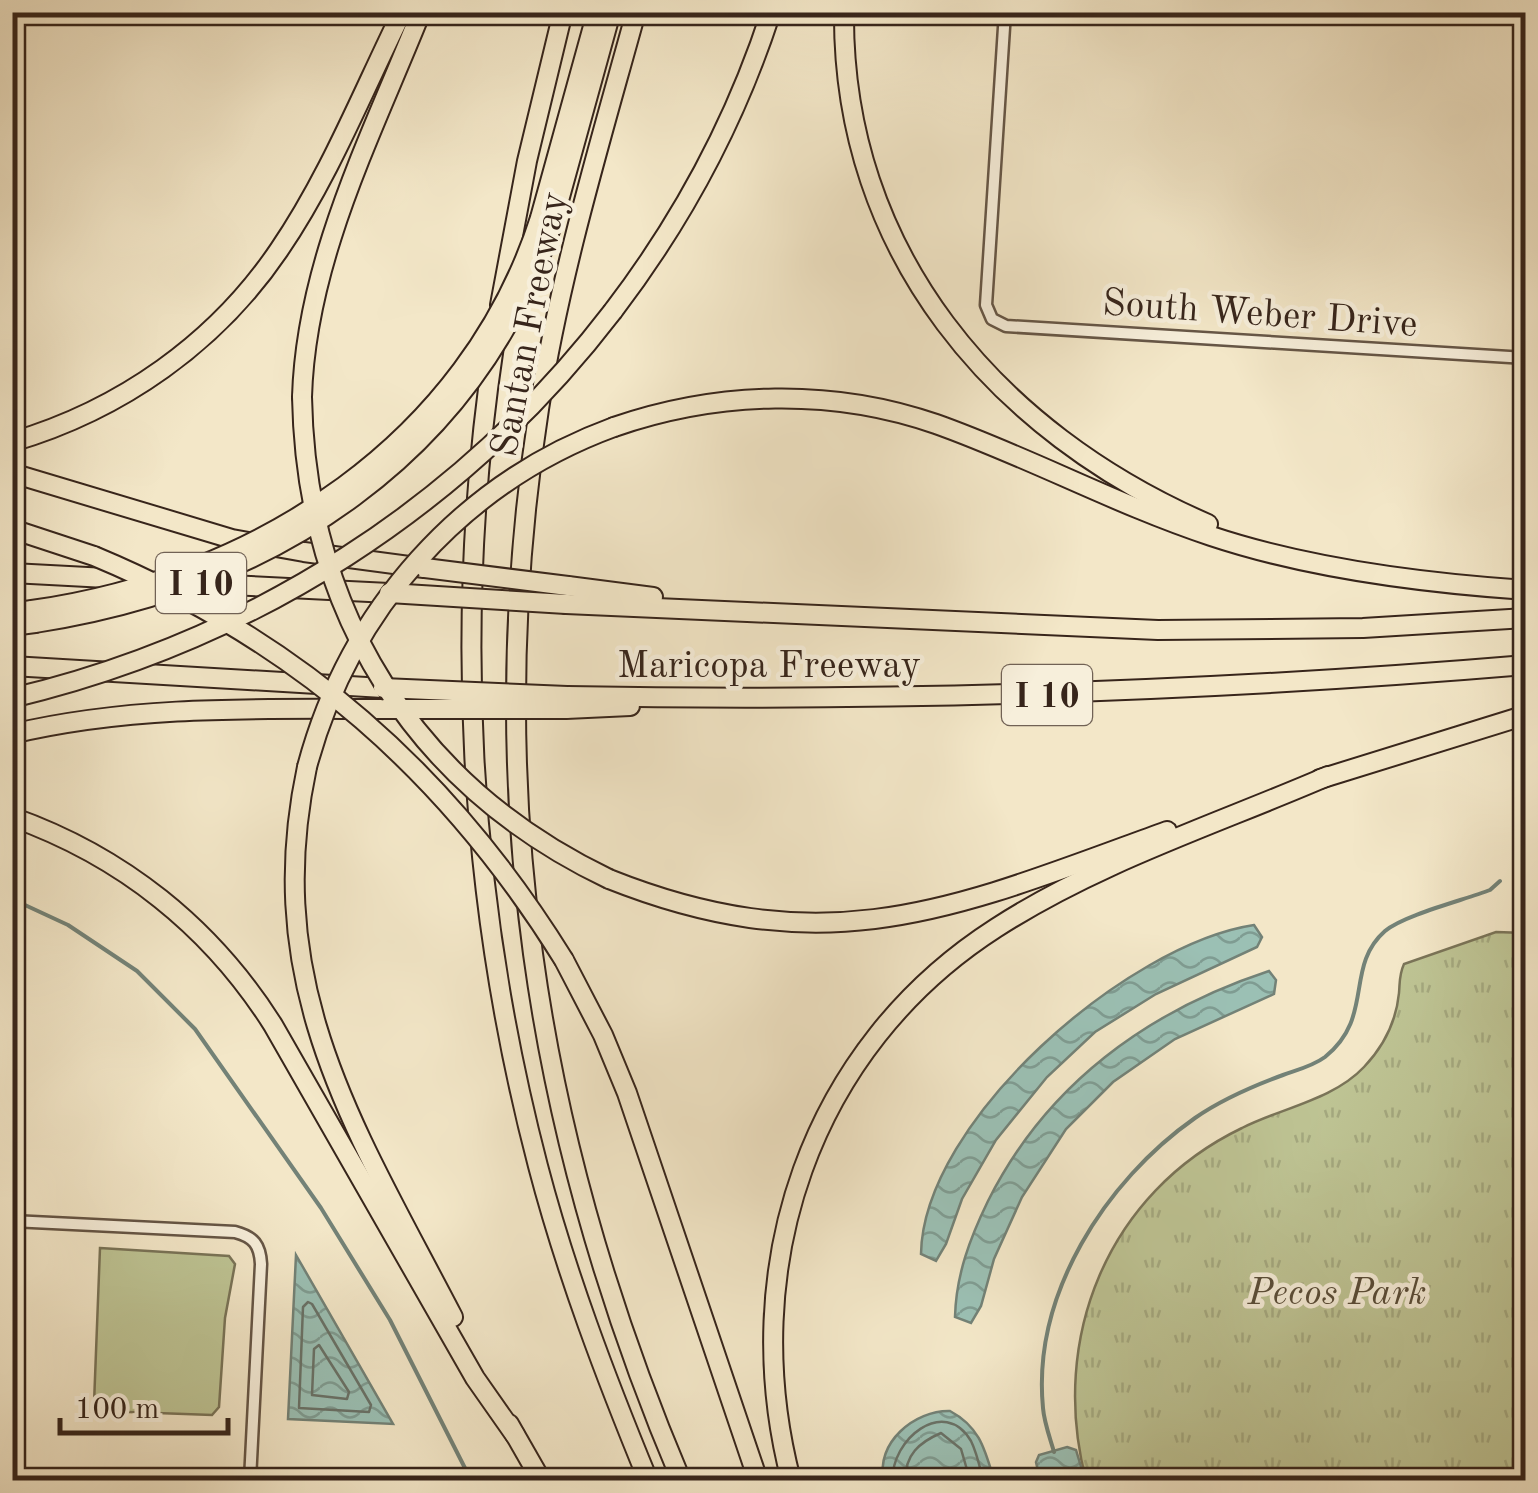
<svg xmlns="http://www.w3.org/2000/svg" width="1538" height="1493" viewBox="0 0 1538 1493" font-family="'Old Standard TT',serif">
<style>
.grass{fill:#bec494;stroke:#7a7458;stroke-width:2.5}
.park{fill:url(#park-tufts);stroke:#7a7458;stroke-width:2.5}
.water{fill:url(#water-waves);stroke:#738277;stroke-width:2.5}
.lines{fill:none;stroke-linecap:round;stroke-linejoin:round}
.shore{stroke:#697268;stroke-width:2.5}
.stream{stroke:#738277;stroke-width:4}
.street-casing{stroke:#665646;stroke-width:15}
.highway-casing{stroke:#37251b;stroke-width:22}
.street{stroke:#f7efdb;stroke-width:10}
.highway{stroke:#f3e7c8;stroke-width:18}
.highway-bridge-casing{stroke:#37251b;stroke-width:22;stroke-linecap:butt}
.highway-bridge{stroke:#f3e7c8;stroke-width:18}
.labels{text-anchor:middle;stroke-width:9;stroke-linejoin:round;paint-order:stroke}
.shield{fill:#f7efdb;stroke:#716255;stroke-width:2.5}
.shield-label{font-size:35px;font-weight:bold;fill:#37251b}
.street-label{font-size:38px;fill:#37251b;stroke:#f7efdb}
.park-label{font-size:38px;font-style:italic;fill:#594d39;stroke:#f7efdb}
</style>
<defs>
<pattern id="park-tufts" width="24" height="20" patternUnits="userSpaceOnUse" patternTransform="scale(2.5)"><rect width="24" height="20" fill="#bec494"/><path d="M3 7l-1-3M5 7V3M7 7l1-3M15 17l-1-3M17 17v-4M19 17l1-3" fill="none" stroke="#a4a87f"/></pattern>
<pattern id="water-waves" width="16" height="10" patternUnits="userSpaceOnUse" patternTransform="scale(2.5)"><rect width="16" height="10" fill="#9bc0b4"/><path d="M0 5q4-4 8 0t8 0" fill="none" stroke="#7f9c92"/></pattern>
</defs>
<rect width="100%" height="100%" fill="#f3e7c8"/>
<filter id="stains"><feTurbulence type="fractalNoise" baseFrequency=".002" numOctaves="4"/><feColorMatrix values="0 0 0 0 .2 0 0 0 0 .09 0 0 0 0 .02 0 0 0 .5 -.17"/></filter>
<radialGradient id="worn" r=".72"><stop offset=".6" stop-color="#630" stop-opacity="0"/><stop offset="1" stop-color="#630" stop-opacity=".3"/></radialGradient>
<!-- grass -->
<polygon class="grass" points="100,1248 229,1256 235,1264 225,1318 219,1407 212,1415 101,1411 94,1404"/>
<!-- park -->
<path class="park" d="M1496,932L1525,933V1480H1086C1049,1339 1107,1193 1242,1128C1281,1108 1333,1100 1364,1067C1384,1046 1396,1023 1399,993C1400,981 1399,975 1404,964Z"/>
<!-- water -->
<g class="water">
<path d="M1254,925L1262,937L1257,947L1156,994L1095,1032L1047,1077L996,1140L962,1199L946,1244L936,1261L921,1254C923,1121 1127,944 1254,925Z"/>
<path d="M1269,971L1276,980L1274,994L1175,1039L1113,1082L1066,1129L1022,1197L994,1259L981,1306L971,1323L955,1317C956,1275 970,1238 988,1201C1046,1085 1147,1011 1269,971Z"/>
<polygon points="296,1255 393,1424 288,1419"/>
<path d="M950,1411C980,1427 985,1450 994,1480H884C875,1443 915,1410 950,1411Z"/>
<polygon points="1067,1447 1076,1450 1085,1480 1040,1480 1036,1462 1039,1455"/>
</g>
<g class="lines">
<!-- shore -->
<g class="shore">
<polygon points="308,1302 312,1304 371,1405 369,1412 299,1408 303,1307"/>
<polygon points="319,1345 349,1392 347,1399 312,1395 314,1349"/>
<path d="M893,1480C890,1441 944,1395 971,1441C977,1453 980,1468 983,1480"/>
<path d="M906,1480C904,1455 920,1442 941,1433L961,1449L970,1480"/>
</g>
<!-- stream -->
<g class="stream">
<polyline points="12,899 68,925 137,971 195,1029 321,1208 390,1320 471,1480"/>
<path d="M1054,1452C1050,1438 1044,1422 1043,1408C1032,1295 1105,1181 1195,1118C1221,1100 1253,1086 1283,1075C1297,1070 1313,1066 1325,1057C1375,1017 1344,967 1385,931C1404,915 1464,900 1490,890L1500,881"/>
</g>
<!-- street casing -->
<g class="street-casing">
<g id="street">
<polyline points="1005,12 986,305 992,319 1006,326 1526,358"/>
<path d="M12,1221L235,1232C254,1237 260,1245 261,1264L250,1480"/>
</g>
</g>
<!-- highway casing -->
<g class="highway-casing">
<g id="highway">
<path d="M636,12C600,143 560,274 539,409C481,782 534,1134 681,1480"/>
<path d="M844,12C842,252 995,432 1208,524"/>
<polyline points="540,218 597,12"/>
<polyline points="553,222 611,12"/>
<polyline points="500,305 527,161 563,12"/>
<path d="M613,311C681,222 736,120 771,12"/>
<path d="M494,346C453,618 468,899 538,1166C566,1273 606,1378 648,1480"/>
<path d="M302,397C306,261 371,137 421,12"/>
<path d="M614,427C718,391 832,388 936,424C1029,457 1117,505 1211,536C1310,569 1422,583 1526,590"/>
<path d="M12,442C121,410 216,343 279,250C329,177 363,91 402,12"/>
<polyline points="12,473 232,539 304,552 424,568"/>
<polyline points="12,529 94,556"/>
<polyline points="12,573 144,580"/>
<polyline points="190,583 389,593"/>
<polyline points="568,586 653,597"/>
<polyline points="566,604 1158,630 1363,628 1526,618"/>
<polyline points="12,613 32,610"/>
<polyline points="12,626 35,623"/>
<polyline points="12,666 383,688"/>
<path d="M567,696C888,702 1206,692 1526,665"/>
<polyline points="566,709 630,706"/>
<path d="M12,734C134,705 259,709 384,709"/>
<path d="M307,767C260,987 356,1130 453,1317"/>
<polyline points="1320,779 1526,715"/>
<path d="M12,817C122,856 211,927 273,1025L475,1378L515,1435"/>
<path d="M609,879C830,967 958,907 1167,831"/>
<polyline points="564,960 603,1035 627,1093 758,1480"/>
<polyline points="509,1424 541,1480"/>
<path d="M791,1480C736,1269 809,1048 996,928C1098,862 1217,824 1328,776"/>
</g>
</g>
<!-- street -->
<use href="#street" class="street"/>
<!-- highway -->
<use href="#highway" class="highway"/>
<!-- highway-bridge casing -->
<g class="highway-bridge-casing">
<g id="highway-bridge">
<path d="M302,397C306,612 414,786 609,879"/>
<path d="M94,556C298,641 448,773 564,960"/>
<polyline points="425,568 568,586"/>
<polyline points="389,593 566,604"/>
<path d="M32,610C258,578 468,443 540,218"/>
<path d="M35,623C273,586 474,457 553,222"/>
<polyline points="383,688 567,696"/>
<path d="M12,698C252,641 463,507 613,311"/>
<polyline points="384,709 566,709"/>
<path d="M307,767C349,610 461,483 614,427"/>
</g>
</g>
<!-- highway-bridge -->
<use href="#highway-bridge" class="highway-bridge"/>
</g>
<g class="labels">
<!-- shield labels -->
<g class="shield">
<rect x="156" y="553" width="90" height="60" rx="8"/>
<rect x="1002" y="665" width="90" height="60" rx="8"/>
</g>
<g class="shield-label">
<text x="201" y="595">I 10</text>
<text x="1047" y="707">I 10</text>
</g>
<!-- street labels -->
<g class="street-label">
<text transform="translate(1260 312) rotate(4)" y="13">South Weber Drive</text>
<text transform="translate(528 324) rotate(-79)" y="13">Santan Freeway</text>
<text x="769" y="677">Maricopa Freeway</text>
</g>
<!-- park labels -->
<g class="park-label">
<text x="1337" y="1304">Pecos Park</text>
</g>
</g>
<!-- margin -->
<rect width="1538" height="1493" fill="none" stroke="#f3e7c8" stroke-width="50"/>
<rect x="15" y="15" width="1508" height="1463" fill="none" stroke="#37251b" stroke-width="5"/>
<rect x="25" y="25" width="1488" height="1443" fill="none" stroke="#37251b" stroke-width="2.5"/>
<!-- scale -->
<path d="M60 1418v15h168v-15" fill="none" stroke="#37251b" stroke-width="5"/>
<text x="75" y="1418" font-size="30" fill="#37251b" stroke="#f7efdb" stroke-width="8" paint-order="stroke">100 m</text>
<rect width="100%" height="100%" filter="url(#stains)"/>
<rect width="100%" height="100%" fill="url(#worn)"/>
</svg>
